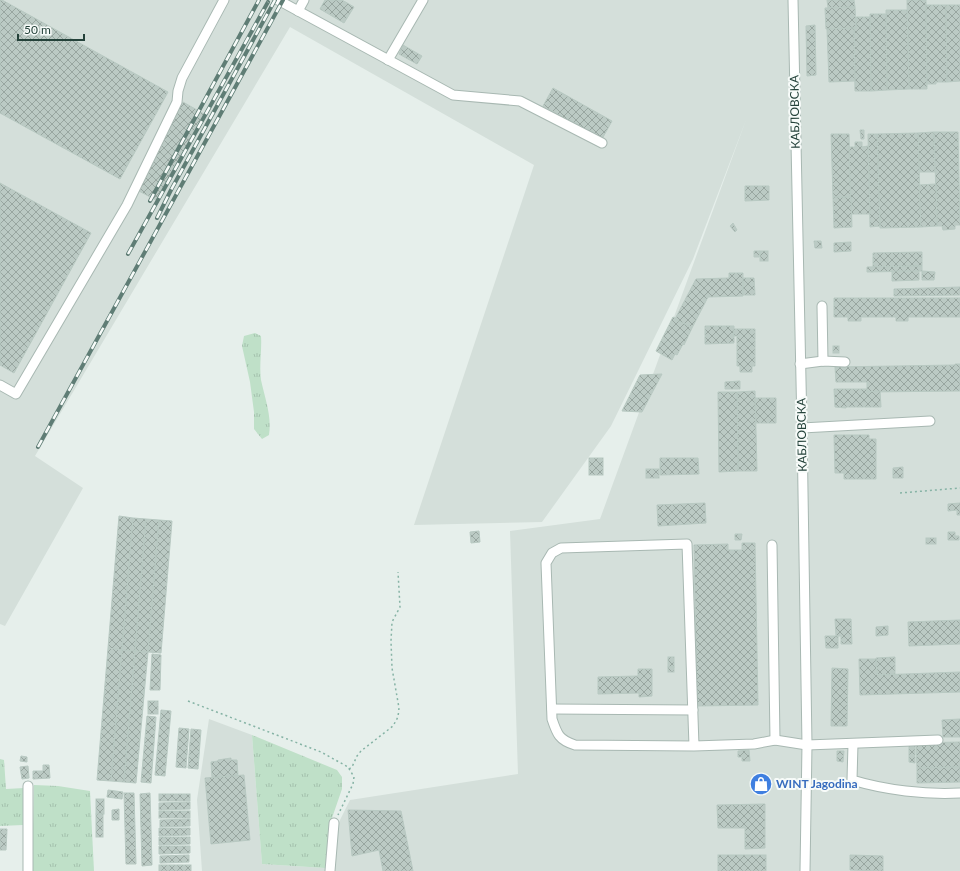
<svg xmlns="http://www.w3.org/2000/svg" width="960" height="871" viewBox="0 0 960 871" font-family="Lato,sans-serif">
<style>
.built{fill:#d4dfda}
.grass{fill:url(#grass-tufts)}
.building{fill:url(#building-cross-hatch);stroke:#b8c9c2}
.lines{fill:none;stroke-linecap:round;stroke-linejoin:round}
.minor-casing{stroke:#a8b8b2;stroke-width:11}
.path{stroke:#86b3a5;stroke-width:1.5;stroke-dasharray:2 3;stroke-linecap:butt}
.minor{stroke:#fff;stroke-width:9}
.rail-casing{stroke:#5f7d75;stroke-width:4}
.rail{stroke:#f7fbf9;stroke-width:2.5;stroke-dasharray:8;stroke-linecap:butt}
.labels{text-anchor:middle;stroke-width:4;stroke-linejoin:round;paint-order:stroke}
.street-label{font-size:12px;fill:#24423a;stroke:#f7fbf9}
.shop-label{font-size:12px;font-weight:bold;fill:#366cbe;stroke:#f7fbf9;text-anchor:start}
</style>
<defs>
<pattern id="grass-tufts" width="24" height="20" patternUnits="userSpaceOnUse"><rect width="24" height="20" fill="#bfe0c8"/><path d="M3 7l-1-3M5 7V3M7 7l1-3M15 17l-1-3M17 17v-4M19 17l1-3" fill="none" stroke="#a4c1ad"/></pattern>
<pattern id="building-cross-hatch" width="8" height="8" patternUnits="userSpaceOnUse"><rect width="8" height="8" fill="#bbcac4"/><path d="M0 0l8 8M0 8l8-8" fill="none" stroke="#98a6a0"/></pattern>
</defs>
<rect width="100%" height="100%" fill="#e6efeb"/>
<!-- built -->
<g class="built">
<polygon points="0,0 960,0 960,871 334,871 337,826 350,800 518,774 510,531 600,519 746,120 693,259 611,426 542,522 414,525 534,165 290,27 35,456 83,488 5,626 0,624"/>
<polygon points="209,719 252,735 262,864 325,868 325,871 202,871 197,800"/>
</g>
<!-- grass -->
<g class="grass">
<path d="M255,333L261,336C262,350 259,366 261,380C265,399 272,416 269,435L262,439L254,429V412L250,382L242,346L244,336Z"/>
<polygon points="252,735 337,770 342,777 342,789 332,818 325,868 262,864"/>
<polygon points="0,759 4,760 6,789 24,788 23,825 0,826"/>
<polygon points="34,785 58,786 90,791 94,871 32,871"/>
</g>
<!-- building -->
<g class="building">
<polygon points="0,0 2,0 168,92 120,179 0,113"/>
<polygon points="325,0 342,0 354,7 344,23 320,9"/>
<polygon points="827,0 854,0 855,7 828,8"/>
<polygon points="907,0 926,0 927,89 909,89"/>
<polygon points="926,5 946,5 947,82 936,82 936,84 927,84"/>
<polygon points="946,5 960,5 960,81 947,82"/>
<polygon points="855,7 856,28 826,29 825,8"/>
<polygon points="886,10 907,10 909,89 887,90"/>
<polygon points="870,14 886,14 887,90 871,91"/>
<polygon points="856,17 870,17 871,91 855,91 854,28 856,28"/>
<polygon points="815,25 816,75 807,76 806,26"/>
<polygon points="854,28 855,81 829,82 827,29"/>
<polygon points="403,45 422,56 417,64 399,54"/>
<polygon points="553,88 612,121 602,139 543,106"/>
<polygon points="183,102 204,114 156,200 135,189"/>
<polygon points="860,130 864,130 864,139 861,139"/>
<polygon points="934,132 935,172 919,172 918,133"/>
<polygon points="934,132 958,132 960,225 955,225 955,229 943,230 942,226 937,226"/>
<polygon points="918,133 921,227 880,228 877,134"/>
<polygon points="831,134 849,134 851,197 833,197"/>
<polygon points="868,134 877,134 880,226 870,227"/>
<polygon points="855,142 862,142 862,147 868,146 870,214 851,214 849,147 855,147"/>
<polygon points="0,183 91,233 14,373 0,365"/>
<polygon points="936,184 937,226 921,227 919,185"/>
<polygon points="745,186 769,186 769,200 745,201"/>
<polygon points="833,197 851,197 852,227 834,228"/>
<polygon points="733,223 737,230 735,232 730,226"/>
<polygon points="814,241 821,241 822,248 815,248"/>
<polygon points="851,242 851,251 834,252 834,243"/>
<polygon points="754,251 760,251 759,257 754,257"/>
<rect x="760" y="251" width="8" height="10"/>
<polygon points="922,252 922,266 873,267 873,253"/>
<polygon points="922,266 922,271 867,272 867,267"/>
<polygon points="892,271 919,271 919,280 892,281"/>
<polygon points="922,271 935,272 934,280 922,280"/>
<polygon points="729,273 743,273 743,296 708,297 692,328 675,319 696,279 729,278"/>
<polygon points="743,278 754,278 755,295 743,295"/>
<polygon points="960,287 960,295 894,296 894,289"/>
<polygon points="834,298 960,298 960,317 908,317 908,321 896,321 896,317 861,317 861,321 848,321 848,317 834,317"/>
<polygon points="673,317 675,318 675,319 692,328 684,345 683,344 677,355 675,354 672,360 656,351"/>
<polygon points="705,326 734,326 734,343 705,344"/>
<polygon points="733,329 755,329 755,366 752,366 752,372 740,372 740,366 737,366 737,336 734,336"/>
<rect x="833" y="346" width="6" height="7"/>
<polygon points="955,364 960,364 960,391 867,392 867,382 836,382 835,367 955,365"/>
<polygon points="662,374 642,412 622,411 640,375"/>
<polygon points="740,381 740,389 725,389 725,382"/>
<polygon points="834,389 867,389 867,392 880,391 881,407 846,407 846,408 835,407"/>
<polygon points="755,391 757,471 738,471 737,392"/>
<polygon points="718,392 737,392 738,471 719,472"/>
<polygon points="755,398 776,398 776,423 756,423"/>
<polygon points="834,435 869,435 869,439 876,439 876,479 844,479 844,473 835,473"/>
<rect x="589" y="458" width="14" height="17"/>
<polygon points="660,458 698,458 699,474 660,475"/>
<polygon points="903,467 903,478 893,478 893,468"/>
<rect x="646" y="469" width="13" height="9"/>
<polygon points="705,503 706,523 658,526 657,505"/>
<polygon points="960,503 960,515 957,515 957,510 948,511 948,504"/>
<polygon points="119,516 133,518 122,650 108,648"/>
<polygon points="133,518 146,519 135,651 122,650"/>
<polygon points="146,519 159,520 148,652 135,651"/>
<polygon points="159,520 172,521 161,653 148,652"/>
<polygon points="479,531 480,542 471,543 470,532"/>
<polygon points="948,532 955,532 955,536 959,536 959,540 948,540"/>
<polygon points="735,534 742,534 741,540 735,540"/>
<rect x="926" y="538" width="10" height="6"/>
<polygon points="742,543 755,543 758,705 697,706 694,545 728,544 728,550 742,550"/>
<polygon points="835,619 851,619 852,644 841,644 841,636 836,636"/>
<polygon points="960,620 960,644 909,646 908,622"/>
<polygon points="888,626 888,635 876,636 876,627"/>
<polygon points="825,636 838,636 838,648 826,648"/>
<polygon points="108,648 122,650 111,781 97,780"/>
<polygon points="122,650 135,651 124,782 111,781"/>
<polygon points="135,651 148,652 136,783 124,782"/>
<polygon points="152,654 161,655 160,690 150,690"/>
<rect x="668" y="657" width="6" height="10"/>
<polygon points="895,657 895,674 877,675 876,658"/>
<polygon points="859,659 876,659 877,675 960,672 960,692 860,695"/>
<rect x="668" y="667" width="6" height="5"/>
<polygon points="832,668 848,669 847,726 831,726"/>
<polygon points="638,669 652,669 652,696 639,697 639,693 598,694 598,677 638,676"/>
<rect x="148" y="701" width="10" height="13"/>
<polygon points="161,710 171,711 165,776 155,775"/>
<polygon points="147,716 156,717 151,783 141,782"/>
<polygon points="960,719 960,737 943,737 942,720"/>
<polygon points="179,728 189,729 186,768 176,767"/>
<polygon points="191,729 201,730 198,769 188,768"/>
<polygon points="960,742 960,767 917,768 916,743"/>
<polygon points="909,744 915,744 915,763 909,762"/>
<polygon points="749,750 750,761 742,761 742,757 738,757 738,751"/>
<polygon points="837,751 844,751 843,762 837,761"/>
<polygon points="21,756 27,757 27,762 20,761"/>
<polygon points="231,758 231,760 237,760 238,776 212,778 211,762 218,761 218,760"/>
<polygon points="43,765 49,765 50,778 33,779 33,771 43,771"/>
<polygon points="28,766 29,778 22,779 20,767"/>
<polygon points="960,767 960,782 917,783 917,768"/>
<polygon points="244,775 250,840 211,844 205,778"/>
<polygon points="108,790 123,792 122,799 107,797"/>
<polygon points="124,793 134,793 136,864 126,864"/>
<polygon points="150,793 152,865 142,866 140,794"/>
<rect x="159" y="794" width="31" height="7"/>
<rect x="96" y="799" width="8" height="15"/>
<polygon points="190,802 190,809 159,810 159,803"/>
<polygon points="765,804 765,848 745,849 745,828 718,828 717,805"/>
<polygon points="119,809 119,820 112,820 112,810"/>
<polygon points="348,810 401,811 413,871 383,871 379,850 352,856"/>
<rect x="159" y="811" width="31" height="7"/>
<rect x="96" y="814" width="7" height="23"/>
<polygon points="190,819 190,826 160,827 160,820"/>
<polygon points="159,828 190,828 190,835 159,836"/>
<polygon points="0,829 7,829 6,850 0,850"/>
<polygon points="159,837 190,837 190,844 159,845"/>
<polygon points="159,846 190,846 190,853 159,854"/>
<polygon points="189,855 189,862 160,863 160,856"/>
<rect x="718" y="855" width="48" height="16"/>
<polygon points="850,855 883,856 883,871 850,870"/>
<rect x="159" y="865" width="32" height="6"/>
</g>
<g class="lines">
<!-- minor casing -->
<g class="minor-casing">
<g id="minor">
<polyline points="278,0 453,95 520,101 602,143"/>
<polyline points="793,0 802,428 807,745 805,871"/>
<polyline points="298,11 304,0"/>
<polyline points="388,60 423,0"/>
<polyline points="822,306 823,361"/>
<polyline points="800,364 823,361 845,362"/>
<polyline points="0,385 16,394 127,205 177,102 178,91 182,78 224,0"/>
<polyline points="802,428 930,421"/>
<polyline points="772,545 775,740"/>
<polyline points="552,709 693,710"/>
<path d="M853,744L852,780C885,790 926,795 960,793"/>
<path d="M694,746L687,544L561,548L552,553L546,563L552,719C557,734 559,740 575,745L694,746L754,744L775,740L807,745L938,740"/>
<polyline points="28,786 28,871"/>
<polyline points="330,871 334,823"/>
</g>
</g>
<!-- path -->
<g class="path">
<polyline points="900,493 960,488"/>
<polyline points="188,701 321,752 348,767 354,777 353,784 338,815"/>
<polyline points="349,769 352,767 357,756 361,751 393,726 398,717 399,708 392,668 391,641 392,622 400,607 398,572"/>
</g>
<!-- minor -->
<use href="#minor" class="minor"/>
<!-- rail casing -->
<g class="rail-casing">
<g id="rail">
<polyline points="150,201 259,0"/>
<polyline points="157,218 171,190 275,0"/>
<polyline points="128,254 268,2"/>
<polyline points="38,447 283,0"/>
</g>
</g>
<!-- rail -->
<use href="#rail" class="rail"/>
</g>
<!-- icons -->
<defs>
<g id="shop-disc" transform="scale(1.15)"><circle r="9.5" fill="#3f7fe0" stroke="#f7fbf9"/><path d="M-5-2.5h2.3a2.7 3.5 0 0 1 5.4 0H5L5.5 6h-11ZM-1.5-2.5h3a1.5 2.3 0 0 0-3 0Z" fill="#fff"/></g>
</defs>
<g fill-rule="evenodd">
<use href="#shop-disc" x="761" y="784"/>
</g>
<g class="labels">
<!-- street labels -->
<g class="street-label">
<text transform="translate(795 112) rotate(-91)" y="4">КАБЛОВСКА</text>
<text transform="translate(802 435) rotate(-91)" y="4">КАБЛОВСКА</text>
</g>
<!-- shop labels -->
<g class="shop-label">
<text x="776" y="788">WINT Jagodina</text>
</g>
</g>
<!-- scale -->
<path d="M18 34v6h66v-6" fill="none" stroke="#24423a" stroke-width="2"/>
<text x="24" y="34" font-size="12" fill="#24423a" stroke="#f7fbf9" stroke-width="3" paint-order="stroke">50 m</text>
</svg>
